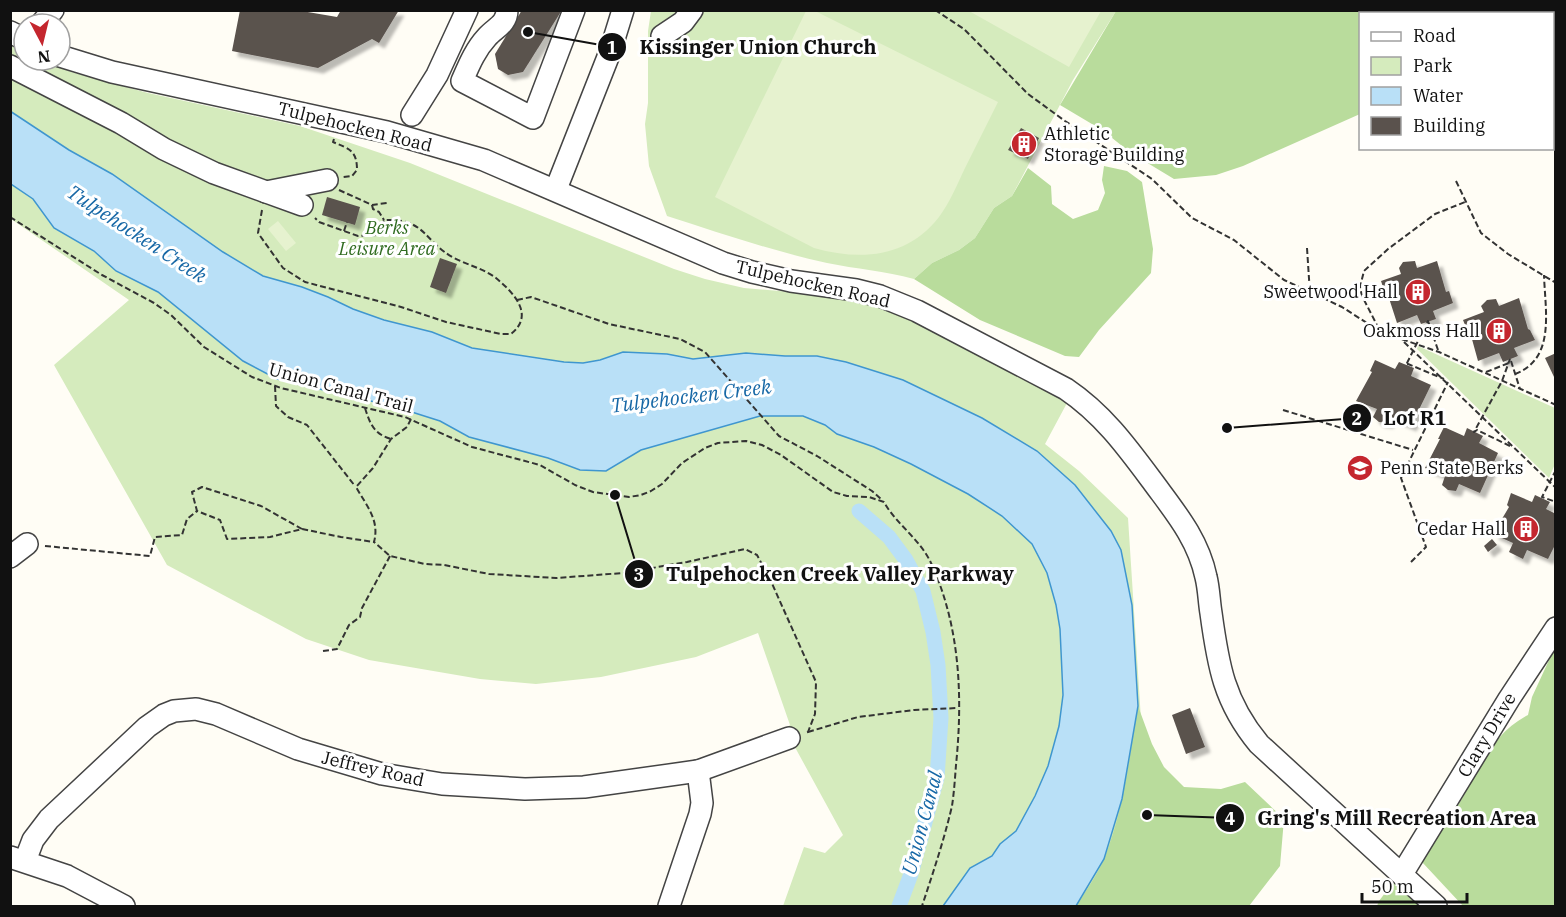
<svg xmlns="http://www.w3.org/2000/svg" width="1566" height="917" viewBox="0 0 1566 917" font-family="'IBM Plex Serif',serif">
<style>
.green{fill:#d5ebbd}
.forest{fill:#b9dc9c}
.pitch{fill:#e6f2cf}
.water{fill:#b9e0f7;stroke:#3f96cf;stroke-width:1.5}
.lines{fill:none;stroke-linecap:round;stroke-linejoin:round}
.canal{stroke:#b9e0f7;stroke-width:15}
.building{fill:#5a524d;filter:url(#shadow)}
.minor-casing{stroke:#444;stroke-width:24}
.path{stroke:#333;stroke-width:2;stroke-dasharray:6 3;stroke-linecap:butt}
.minor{stroke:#fff;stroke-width:21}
.labels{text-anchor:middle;stroke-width:6;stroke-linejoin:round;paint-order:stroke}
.street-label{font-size:18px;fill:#111;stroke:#fff}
.poi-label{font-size:18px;fill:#111;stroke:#fff;text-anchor:end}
.park-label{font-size:18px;font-style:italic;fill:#2f6b1f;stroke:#fff}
.water-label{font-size:20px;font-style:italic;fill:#1768a6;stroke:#fff}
.leader{fill:none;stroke:#111;stroke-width:2}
.callout-dot{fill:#111;stroke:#fff;stroke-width:2}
.mark-label{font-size:18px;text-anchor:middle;font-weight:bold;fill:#fff}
.callout-label{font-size:20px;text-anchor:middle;font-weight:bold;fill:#111;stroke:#fff;stroke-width:6;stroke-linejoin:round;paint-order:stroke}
</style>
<defs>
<filter id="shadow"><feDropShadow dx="5.5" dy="5.5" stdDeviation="1.5" flood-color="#0004"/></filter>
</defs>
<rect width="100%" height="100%" fill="#fffdf5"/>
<!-- green -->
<g class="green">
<path d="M651,11H1116L1073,80L1012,196L994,208L975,238L959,250L932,263L914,279C885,271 856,269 827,263C772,251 720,233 667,216L649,166L645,124L648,103V31Z"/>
<polygon points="10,44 24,51 24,60 44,60 71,72 148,93 300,126 410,163 674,269 705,279 744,288 838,296 869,301 935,328 1067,403 1045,444 1079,471 1128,518 1142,735 1215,906 783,906 804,847 825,853 843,835 785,729 790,725 758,633 696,657 601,677 536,684 480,679 369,660 306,639 167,565 54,365 129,300 11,219"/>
<polygon points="1418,346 1555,408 1555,464 1549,478 1417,349"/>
</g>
<!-- forest -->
<g class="forest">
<polygon points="1430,10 1436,13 1360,14 1360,114 1243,166 1216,175 1174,179 1131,153 1102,130 1060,105 1116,11"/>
<polygon points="1104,166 1127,171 1142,182 1153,249 1151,273 1099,330 1079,357 1065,356 980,320 914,279 932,263 959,250 975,238 994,208 1012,196 1028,168 1051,186 1052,204 1073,219 1098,210 1105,193 1102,180"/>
<path d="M1555,647V906H1463L1422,862C1428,844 1440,831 1451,816C1477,779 1486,737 1528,715L1532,697Z"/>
<path d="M1138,706L1152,744L1164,767L1184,787L1221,789L1245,782L1284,819L1280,866L1249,906H1076C1086,891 1097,875 1104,859C1124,810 1129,757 1138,706Z"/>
<polygon points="1394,881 1426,906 1377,906 1379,901"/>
</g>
<!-- pitch -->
<g class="pitch">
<path d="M806,11H815L998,102C987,124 976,146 965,168C957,185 950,202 939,217C907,258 861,261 814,248L715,197Z"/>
<polygon points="969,11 1101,11 1069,67"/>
<polygon points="278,221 296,243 286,251 268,229"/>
</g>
<!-- water -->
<polygon class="water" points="10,111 69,150 112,174 223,252 263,276 302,287 328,297 353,309 384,320 432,332 472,348 564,362 583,363 600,360 623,352 667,354 693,359 746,353 785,356 817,356 846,362 903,380 982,418 1037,451 1075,485 1111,531 1121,550 1132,605 1138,706 1122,799 1104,859 1076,906 943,906 970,868 992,856 1000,844 1016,831 1035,796 1048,766 1059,726 1063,695 1060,629 1056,605 1047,573 1032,544 1002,516 968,494 911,464 874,447 837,434 825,425 803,416 760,416 641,450 606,471 580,470 548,458 469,437 440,421 396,407 277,379 243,361 158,292 116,271 94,251 54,228 33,199 11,184"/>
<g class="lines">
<!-- canal -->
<polyline class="canal" points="859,511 889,537 906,560 923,591 933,632 938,665 941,718 937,778 911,874 899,906"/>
</g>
<!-- building -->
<g class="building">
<polygon points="240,10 296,10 337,17 341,10 399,10 379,43 372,39 318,68 232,51"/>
<polygon points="522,10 562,10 523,72 508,75 498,69 495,54"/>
<polygon points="1021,128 1039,138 1028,159 1008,150"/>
<polygon points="327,197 360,207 355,225 322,215"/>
<polygon points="440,258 457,264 446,293 430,287"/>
<polygon points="1415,261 1417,268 1437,261 1446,292 1449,291 1453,303 1433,311 1436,319 1421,324 1417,315 1397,323 1387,292 1385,293 1381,281 1401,274 1399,268 1403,262"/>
<polygon points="1519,298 1528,329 1530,330 1535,340 1514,348 1518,356 1503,362 1499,353 1478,361 1470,332 1468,332 1463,320 1484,312 1481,306 1487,300 1496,299 1499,306"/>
<polygon points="1556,353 1556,379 1555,379 1545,358"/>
<polygon points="1375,360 1395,369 1399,362 1414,368 1411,376 1431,385 1411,426 1391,417 1388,423 1379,422 1373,417 1377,409 1356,401 1372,372 1370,371"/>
<polygon points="1444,427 1464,436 1467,428 1483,436 1479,443 1498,453 1480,493 1459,484 1456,491 1448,490 1442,485 1445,476 1425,468 1440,439 1438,439"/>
<polygon points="1511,493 1532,502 1535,495 1550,502 1546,509 1556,514 1556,543 1548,559 1527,550 1523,559 1509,552 1513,543 1493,534 1509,507 1507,505"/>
<polygon points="1492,539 1497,545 1488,552 1484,546"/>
<polygon points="1190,708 1205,747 1186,754 1172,715"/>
</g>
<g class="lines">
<!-- minor casing -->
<g class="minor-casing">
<g id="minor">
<path d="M507,10C507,24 495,28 487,37C475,50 469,65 462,81L533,118L574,10"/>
<polyline points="41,24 53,10"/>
<polyline points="10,32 24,39"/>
<polyline points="662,36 683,22 692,10"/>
<path d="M60,56L112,72L387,132L484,160L723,263L752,272L791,281L856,290L880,296L917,311L1066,389C1103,414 1127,447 1153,482C1175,512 1198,539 1206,577C1209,589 1209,601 1211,613C1218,665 1224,702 1259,744L1436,906"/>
<polyline points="10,66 121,123 164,149 214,173 302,205"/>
<polyline points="1552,78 1556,79"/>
<polyline points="412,115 437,75 467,10"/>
<polyline points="556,189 610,52 623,10"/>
<polyline points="266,192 327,180"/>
<polyline points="10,557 27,544"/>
<polyline points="10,857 67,876 124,906"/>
<polyline points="25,861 33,840 49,819 147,727 164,715 174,711 196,709 216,714 298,749 382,774 442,784 525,789 584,787 698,771 789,738"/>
<polyline points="1402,874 1509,699 1556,628"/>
<polyline points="669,906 700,814 702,803 698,771"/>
</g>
</g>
<!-- path -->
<g class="path">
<polyline points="935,10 964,29 1028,94 1065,121 1152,179 1192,218 1234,240 1284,280 1342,307 1381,332 1439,352 1556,405"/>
<path d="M334,139L333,142C349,149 357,150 357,170L352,176L343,177"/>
<polyline points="1456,181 1481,233 1508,254 1556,283"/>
<polyline points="339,190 372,205 387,203"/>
<polyline points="372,205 373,209 379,212 384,220"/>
<path d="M262,210L258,233L283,268L305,282L401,307L446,322L501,334H511C535,315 514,293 496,278C484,269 468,265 454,258C423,241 426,218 384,220L379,235L358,236L319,222L315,218"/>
<path d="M10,217L102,275L154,303L171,315L204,347L252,377L281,388L405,417L472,447L540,465L575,485L593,492L629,497L641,495L651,491L662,484L682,463L705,448L718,443L746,441L762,445L781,455L833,492L847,496L869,497L884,502C896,524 920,539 931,563C960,626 963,696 956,765C955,778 954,793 952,806C944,840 933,873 922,906"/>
<polyline points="344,231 347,222"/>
<polyline points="1307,248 1310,294"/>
<polyline points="517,300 531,297 609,324 680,339 705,352 779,436 817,456 872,491 882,500"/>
<polyline points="1379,329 1362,296 1360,287 1364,271 1388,249 1435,214 1465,202"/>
<polyline points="1404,342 1556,488"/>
<polyline points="1438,350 1428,321 1406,365 1408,364 1444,379"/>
<polyline points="1511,361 1520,389"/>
<polyline points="1486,372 1509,363"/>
<path d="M1515,374C1556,359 1545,310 1544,275"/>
<polyline points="275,386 276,406 288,417 307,425 355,486"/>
<path d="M365,408C370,424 374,434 391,439"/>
<polyline points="1283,410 1413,450"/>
<path d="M411,419L407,427L391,439L373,468L356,487C366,505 380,520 374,542L390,556L425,564L444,565L489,574L556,578L623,573L687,562L745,549L757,555L770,579L816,682L815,714L808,732L805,733"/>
<polyline points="1510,446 1477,430 1474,432 1502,381 1510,359"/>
<polyline points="1556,470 1542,497 1556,502"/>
<polyline points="302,529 261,506 202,487 192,492 197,511 220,520 227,539 270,537 302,529 341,537 374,542"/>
<polyline points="45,546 150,556 155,537 182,535 187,519 197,511"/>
<polyline points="1411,562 1426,547 1401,478 1448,382"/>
<polyline points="323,651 337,649 349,625 360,617 362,608 390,556"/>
<polyline points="808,732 858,717 914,710 958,708"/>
</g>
<!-- minor -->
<use href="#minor" class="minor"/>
</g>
<!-- icons -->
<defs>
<g id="building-disc" transform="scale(1.35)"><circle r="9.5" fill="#c4262e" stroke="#fff"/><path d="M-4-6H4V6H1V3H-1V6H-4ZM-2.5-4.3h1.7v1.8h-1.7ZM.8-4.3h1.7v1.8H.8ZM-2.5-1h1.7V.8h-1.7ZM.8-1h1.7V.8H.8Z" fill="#fff"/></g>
<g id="university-disc" transform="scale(1.35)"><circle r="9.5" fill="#c4262e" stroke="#fff"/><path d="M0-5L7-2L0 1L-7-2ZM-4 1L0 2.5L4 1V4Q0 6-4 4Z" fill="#fff"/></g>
</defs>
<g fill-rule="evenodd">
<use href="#building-disc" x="1024" y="144"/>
<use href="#building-disc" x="1418" y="292"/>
<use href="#building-disc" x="1499" y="331"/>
<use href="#university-disc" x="1360" y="468"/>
<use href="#building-disc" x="1526" y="529"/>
</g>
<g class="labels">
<!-- street labels -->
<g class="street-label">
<text transform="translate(355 127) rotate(14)" y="6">Tulpehocken Road</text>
<text transform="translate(813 284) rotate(13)" y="6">Tulpehocken Road</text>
<text transform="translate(341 388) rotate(15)" y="6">Union Canal Trail</text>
<text transform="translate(1487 735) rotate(-59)" y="6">Clary Drive</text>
<text transform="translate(373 769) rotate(13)" y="6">Jeffrey Road</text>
</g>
<!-- poi labels -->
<g class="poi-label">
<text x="1044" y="140" text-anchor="start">Athletic<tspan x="1044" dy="21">Storage Building</tspan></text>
<text x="1398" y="298">Sweetwood Hall</text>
<text x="1480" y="337">Oakmoss Hall</text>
<text x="1380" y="474" text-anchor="start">Penn State Berks</text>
<text x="1506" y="535">Cedar Hall</text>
</g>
<!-- park labels -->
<g class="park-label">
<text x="387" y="234">Berks<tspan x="387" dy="21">Leisure Area</tspan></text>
</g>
<!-- water labels -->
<g class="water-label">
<text transform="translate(137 234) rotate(33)" y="7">Tulpehocken Creek</text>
<text transform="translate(691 396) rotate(-7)" y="7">Tulpehocken Creek</text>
<text transform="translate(922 823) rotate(-75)" y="7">Union Canal</text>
</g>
</g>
<!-- callouts -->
<path class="leader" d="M528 32L612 47M1227 428L1357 418M615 495L639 574M1147 815L1230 818"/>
<g class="callout-dot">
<circle cx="528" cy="32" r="6"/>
<circle cx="1227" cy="428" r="6"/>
<circle cx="615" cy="495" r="6"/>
<circle cx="1147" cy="815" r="6"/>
<circle cx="612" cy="47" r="15"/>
<circle cx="1357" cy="418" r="15"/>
<circle cx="639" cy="574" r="15"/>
<circle cx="1230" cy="818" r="15"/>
</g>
<g class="mark-label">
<text x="612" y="54">1</text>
<text x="1357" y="425">2</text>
<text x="639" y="581">3</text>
<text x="1230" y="825">4</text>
</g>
<g class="callout-label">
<text x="758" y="54">Kissinger Union Church</text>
<text x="1415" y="425">Lot R1</text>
<text x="840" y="581">Tulpehocken Creek Valley Parkway</text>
<text x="1397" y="825">Gring's Mill Recreation Area</text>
</g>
<!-- border -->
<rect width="1566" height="917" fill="none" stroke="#111111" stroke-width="24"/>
<!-- legend -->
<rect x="1359" y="12" width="195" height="138" fill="#ffffff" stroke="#a0a0a0" stroke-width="1.5"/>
<rect x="1371" y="32" width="30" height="9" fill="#ffffff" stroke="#a0a0a0" stroke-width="1.5"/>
<text x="1413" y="42" font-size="18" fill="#111111">Road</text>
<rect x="1371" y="57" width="30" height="18" fill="#d5ebbd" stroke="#a0a0a0" stroke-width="1.5"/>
<text x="1413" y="72" font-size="18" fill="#111111">Park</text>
<rect x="1371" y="87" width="30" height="18" fill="#b9e0f7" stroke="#a0a0a0" stroke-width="1.5"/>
<text x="1413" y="102" font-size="18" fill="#111111">Water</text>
<rect x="1371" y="117" width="30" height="18" fill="#5a524d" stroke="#a0a0a0" stroke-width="1.5"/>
<text x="1413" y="132" font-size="18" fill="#111111">Building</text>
<!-- north arrow -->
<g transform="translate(42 42) rotate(173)"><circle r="28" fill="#ffffff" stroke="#a0a0a0" stroke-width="1.5"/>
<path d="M0-4.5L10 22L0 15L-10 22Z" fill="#c4262e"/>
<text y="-9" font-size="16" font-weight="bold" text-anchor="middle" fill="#111111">N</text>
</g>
<!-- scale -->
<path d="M1362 893v9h105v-9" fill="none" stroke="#111111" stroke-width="3"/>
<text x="1371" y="893" font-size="18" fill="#111111" stroke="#ffffff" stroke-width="4.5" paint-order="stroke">50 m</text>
</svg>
